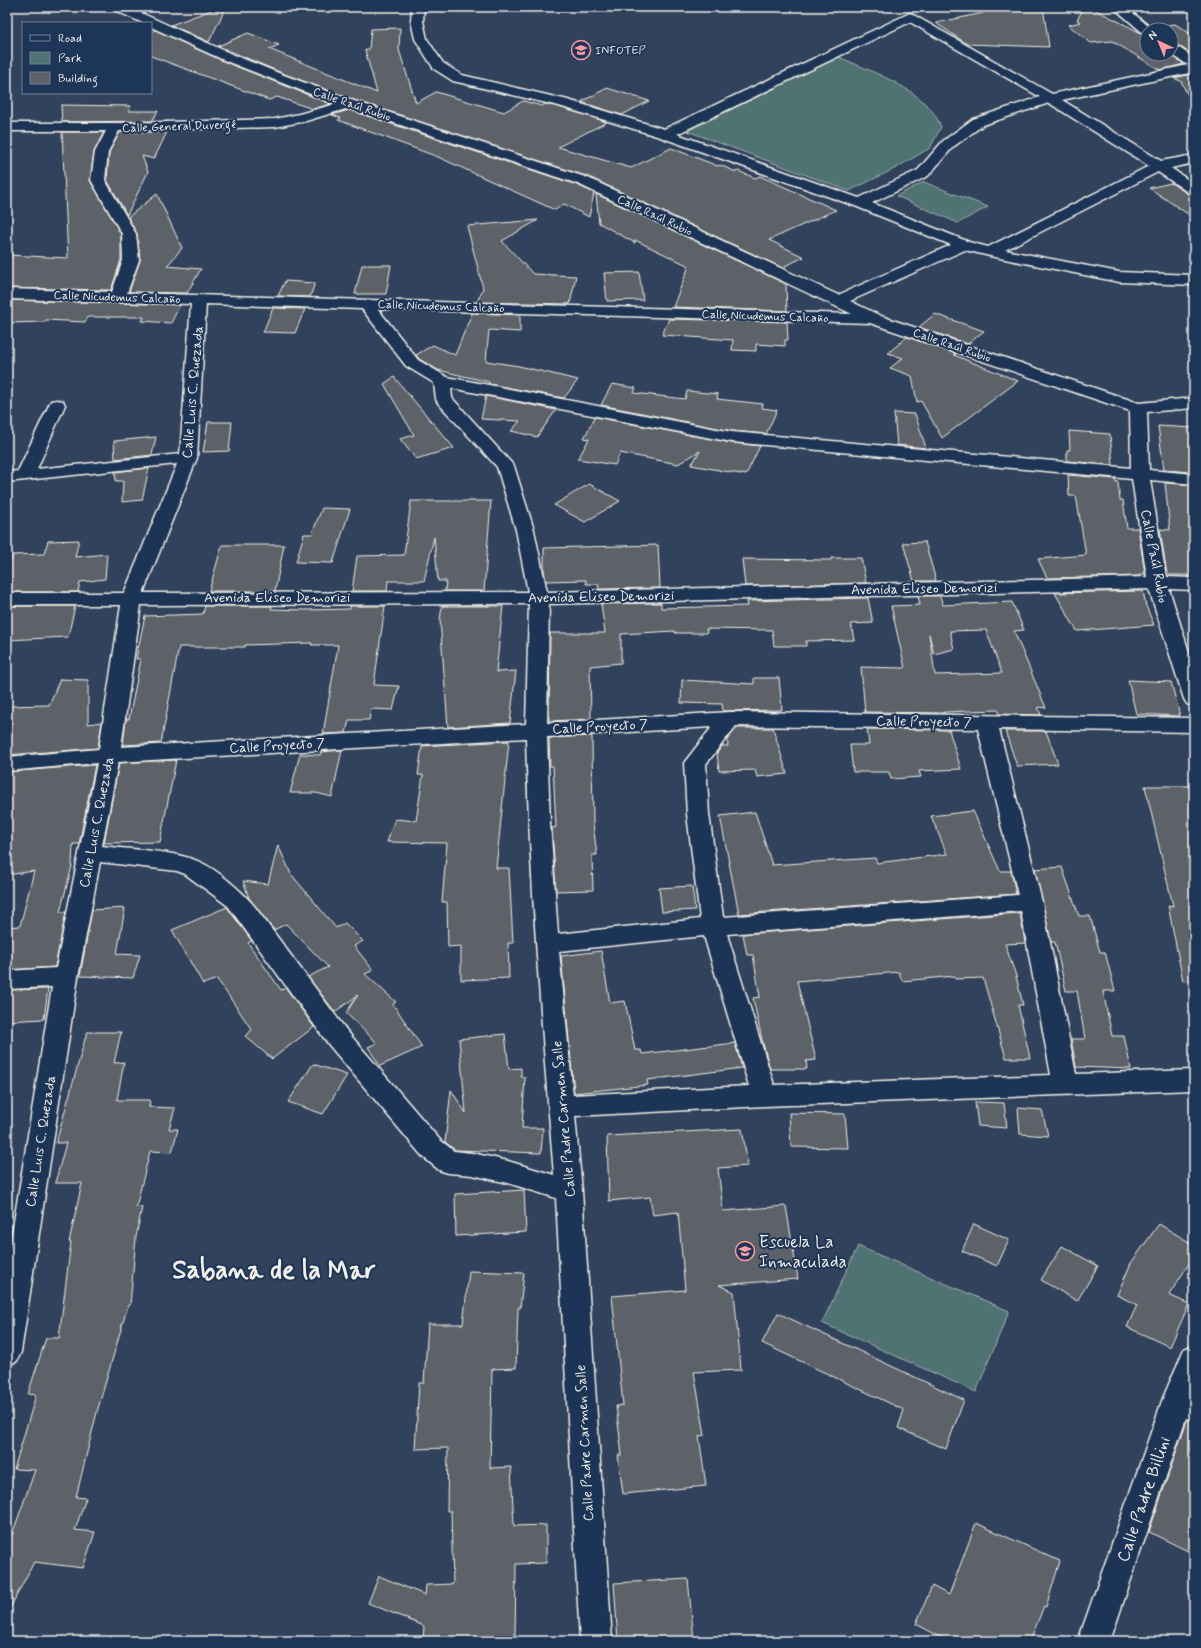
<svg xmlns="http://www.w3.org/2000/svg" width="1201" height="1648" viewBox="0 0 1201 1648" font-family="Mynerve,sans-serif">
<style>
.green{fill:#4f7273;stroke:#a2b2ae}
.building{fill:#5d6268;stroke:#f4f1e8;fill-rule:evenodd}
.lines{fill:none;stroke-linecap:round;stroke-linejoin:round}
.street-casing{stroke:#f4f1e8;stroke-width:3}
.street{fill:#1d3557;fill-rule:evenodd}
.labels{text-anchor:middle;stroke-width:4;stroke-linejoin:round;paint-order:stroke}
.far-poi-label{font-size:12px;fill:#f4f1e8;stroke:#1d3557;text-anchor:start}
.far-street-label{font-size:12px;fill:#f4f1e8;stroke:#1d3557}
.street-label{font-size:14px;fill:#f4f1e8;stroke:#1d3557}
.near-poi-label{font-size:17px;fill:#f4f1e8;stroke:#1d3557;text-anchor:start}
.near-street-label{font-size:17px;fill:#f4f1e8;stroke:#1d3557}
.near-town-label{font-size:26px;font-weight:bold;fill:#f4f1e8;stroke:#1d3557}
</style>
<rect width="100%" height="100%" fill="#30425c"/>
<filter id="ink" filterUnits="userSpaceOnUse"><feTurbulence type="fractalNoise" baseFrequency=".025" numOctaves="2"/><feDisplacementMap in="SourceGraphic" scale="8" xChannelSelector="R" yChannelSelector="G"/><feConvolveMatrix kernelMatrix="1 2 1 2 8 2 1 2 1" color-interpolation-filters="sRGB"/></filter>
<g filter="url(#ink)">
<!-- green -->
<g class="green">
<path d="M839,57C872,72 928,90 941,127L930,148L896,168L849,191L687,131Z"/>
<polygon points="924,182 988,207 958,223 896,196"/>
<polygon points="858,1246 1009,1311 976,1392 822,1323"/>
</g>
<!-- building -->
<g class="building">
<polygon points="219,7 226,7 209,42 171,25"/>
<polygon points="981,7 1043,7 1049,47 967,44 936,23 983,13"/>
<polygon points="1084,7 1090,7 1147,36 1147,54 1170,54 1184,64 1160,70 1112,41 1091,43 1068,25 1081,22 1077,20"/>
<polygon points="1175,24 1194,36 1194,56 1176,44 1171,43 1171,30 1156,30 1155,27"/>
<polygon points="400,28 399,50 416,103 436,92 504,112 523,101 542,106 545,104 559,107 607,122 558,147 631,168 671,148 718,166 720,165 736,172 738,171 755,178 760,176 836,210 769,240 804,257 785,266 785,269 589,177 354,100 282,73 218,46 248,33 279,45 269,49 377,93 365,50 369,49 371,29"/>
<polygon points="155,30 225,62 331,104 313,109 277,97 269,100 151,56 151,32"/>
<polygon points="1194,74 1194,108 1181,81 1173,78"/>
<polygon points="607,88 649,101 622,115 581,102"/>
<polygon points="61,105 131,106 128,111 158,111 152,121 62,122"/>
<polygon points="349,110 577,185 594,193 589,217 564,204 555,210 438,157 338,120 341,118 332,115"/>
<polygon points="62,132 104,132 94,152 90,180 121,234 121,260 111,290 7,288 7,255 68,258"/>
<polygon points="120,132 167,132 154,159 142,156 148,172 127,215 107,180 109,152"/>
<polygon points="1171,183 1188,194 1194,195 1194,218 1149,188"/>
<polygon points="157,194 182,248 167,266 201,269 187,293 129,292 140,260 137,234 128,217"/>
<polygon points="596,194 786,284 787,311 673,307 689,266 635,240 635,243 599,223"/>
<polygon points="538,220 502,241 533,274 576,276 570,304 477,302 483,288 467,226"/>
<polygon points="362,265 391,265 386,294 355,294"/>
<polygon points="639,272 643,300 607,301 604,273"/>
<polygon points="285,281 315,283 310,297 278,296"/>
<polygon points="7,300 180,305 171,323 142,321 144,317 88,317 85,322 46,320 45,322 7,323"/>
<polygon points="273,308 305,309 295,333 263,332"/>
<polygon points="472,313 520,315 520,332 489,330 486,361 519,366 578,380 564,398 489,384 489,382 438,370 419,359 416,355 433,345 455,355"/>
<polygon points="935,314 984,331 968,344 919,327"/>
<polygon points="669,319 787,322 788,340 785,340 785,346 756,344 756,351 732,350 733,340 662,335"/>
<polygon points="907,337 956,354 954,355 1018,381 942,438 921,401 917,402 912,376 890,368 903,358 888,353"/>
<polygon points="394,377 454,448 416,459 400,439 414,435 384,384"/>
<polygon points="612,384 636,388 634,393 685,399 687,391 718,394 717,399 763,404 762,408 777,410 766,434 732,431 601,405"/>
<polygon points="486,396 556,410 537,437 511,431 520,421 481,419"/>
<polygon points="894,413 915,414 926,448 897,445"/>
<polygon points="595,417 732,443 760,446 746,475 691,465 700,451 678,464 620,453 615,465 578,459 589,439 584,438"/>
<polygon points="208,422 232,422 229,451 203,452"/>
<polygon points="1158,426 1194,428 1194,472 1164,470"/>
<polygon points="1069,431 1110,434 1113,465 1067,461 1067,450 1070,450"/>
<polygon points="156,437 152,455 115,459 114,441"/>
<polygon points="149,468 142,500 122,502 123,481 116,481 115,472"/>
<polygon points="1068,475 1116,479 1116,482 1118,482 1120,500 1123,500 1127,528 1138,528 1145,574 1140,574 1140,576 1047,578 1038,559 1086,555 1076,496 1069,496"/>
<polygon points="1165,483 1194,485 1194,575 1167,575 1160,529 1170,530"/>
<polygon points="589,484 620,501 585,522 554,505"/>
<polygon points="411,501 491,501 484,591 445,591 446,581 438,581 434,537 424,581 388,581 387,591 352,591 357,556 404,555"/>
<polygon points="322,508 350,509 333,563 296,562 304,534 312,534"/>
<polygon points="79,540 75,557 107,554 105,579 80,582 78,592 7,592 7,572 13,555 44,554 48,541"/>
<polygon points="925,542 936,581 914,581 903,543"/>
<polygon points="222,545 284,545 275,591 209,591"/>
<polygon points="658,545 660,588 599,589 598,584 586,584 586,580 546,581 544,571 544,548"/>
<polygon points="831,558 861,558 866,583 745,586 742,559 831,560"/>
<polygon points="1143,591 1146,606 1154,625 1077,631 1055,593"/>
<path d="M918,596H940L943,605L1012,602L1024,630L1014,631L1046,708L1038,707L1041,715L999,714L998,710L944,712V713L865,712L861,667L905,668L891,606L920,605ZM986,630L1002,673L935,675L929,634L934,654L954,649L950,631Z"/>
<polygon points="868,598 873,623 851,624 854,640 806,641 806,646 774,646 772,630 706,629 707,633 675,633 675,631 621,634 621,663 590,666 591,719 549,721 550,633 605,633 601,604 661,603 661,608 748,606 747,601"/>
<polygon points="7,606 75,606 68,637 7,640"/>
<polygon points="205,606 272,606 271,609 305,610 350,609 350,606 385,606 374,685 399,686 393,710 371,709 369,720 349,720 346,733 323,734 338,645 311,645 312,643 245,645 245,647 179,647 161,743 123,745 126,719 129,719 141,659 136,659 145,616 203,614"/>
<polygon points="442,606 503,606 496,672 516,671 510,723 448,727 440,620"/>
<polygon points="754,678 779,678 782,710 723,711 722,704 681,703 682,680 754,684"/>
<polygon points="60,679 88,680 88,724 102,722 98,748 7,755 7,706 49,705"/>
<polygon points="1128,680 1171,682 1180,716 1136,714"/>
<polygon points="737,728 773,728 787,774 757,777 755,770 719,771 717,753 722,746 728,746 727,740"/>
<polygon points="867,729 949,730 961,769 919,771 921,777 891,779 889,772 853,772 850,745 869,745"/>
<polygon points="1005,731 1046,731 1058,764 1017,766"/>
<polygon points="592,736 593,824 597,855 592,855 593,890 556,891 552,828 556,827 553,766 550,766 549,738"/>
<polygon points="509,741 496,868 509,868 513,943 508,943 509,978 461,980 461,946 448,947 447,902 442,902 447,843 387,842 395,819 416,821 423,775 418,775 422,746"/>
<polygon points="342,750 332,797 316,793 290,793 300,754 320,755 321,752"/>
<polygon points="176,760 160,842 104,843 119,763"/>
<polygon points="95,765 79,844 73,844 72,866 60,912 66,912 55,967 7,970 7,927 20,926 34,871 7,875 7,772"/>
<polygon points="1145,786 1189,786 1194,803 1194,980 1183,981 1168,905 1173,906"/>
<polygon points="973,811 1000,871 1011,871 1016,894 739,914 720,816 755,812 772,865 875,858 877,863 947,854 931,816"/>
<polygon points="278,845 291,874 336,928 345,923 363,941 354,946 373,970 365,974 396,1002 393,1004 422,1047 380,1066 368,1047 377,1043 346,1013 358,995 335,1012 308,977 328,967 286,924 274,930 249,898 243,881 268,884"/>
<polygon points="1062,867 1079,916 1090,916 1100,952 1105,952 1115,991 1103,991 1112,1036 1124,1036 1131,1069 1076,1067 1071,1039 1085,1039 1077,991 1066,991 1055,942 1051,942 1035,869"/>
<polygon points="692,886 695,910 662,912 659,888"/>
<polygon points="227,907 252,941 248,943 281,990 286,988 314,1027 272,1059 245,1036 252,1030 217,979 203,984 172,930"/>
<polygon points="125,908 117,954 140,955 133,978 80,976 92,910"/>
<polygon points="1020,913 1025,943 1005,944 1016,976 1023,1005 1018,1005 1030,1058 1006,1058 983,978 955,979 955,976 902,981 899,972 797,981 816,1060 806,1061 807,1069 770,1069 762,1040 753,998 760,997 753,955 747,955 743,934"/>
<polygon points="601,951 610,1003 625,1001 635,1050 641,1050 642,1054 735,1043 742,1068 647,1080 648,1085 574,1093 561,956"/>
<polygon points="48,989 44,1019 7,1021 7,990"/>
<polygon points="87,1032 121,1032 114,1063 124,1062 117,1100 150,1100 149,1107 175,1108 169,1129 178,1129 172,1152 150,1151 136,1207 142,1207 136,1237 130,1305 128,1305 97,1412 76,1497 86,1498 75,1530 95,1532 83,1568 34,1562 7,1614 7,1549 35,1470 14,1469 36,1395 28,1394 46,1338 59,1338 71,1242 69,1242 82,1183 55,1183 66,1143 56,1143"/>
<polygon points="505,1034 509,1069 521,1068 521,1077 525,1077 522,1128 543,1128 541,1153 455,1150 445,1142 451,1090 466,1113 459,1039"/>
<polygon points="313,1064 347,1075 323,1114 288,1102"/>
<polygon points="975,1102 1004,1103 1007,1128 978,1126"/>
<polygon points="1018,1108 1042,1110 1048,1136 1020,1134"/>
<polygon points="789,1113 845,1114 848,1148 791,1147"/>
<polygon points="742,1129 748,1166 718,1168 723,1211 786,1206 798,1279 719,1285 734,1292 741,1370 694,1372 705,1435 699,1436 706,1486 623,1494 618,1455 622,1455 616,1406 623,1405 612,1296 685,1290 678,1212 653,1215 650,1197 609,1201 607,1136"/>
<polygon points="524,1190 526,1232 456,1236 455,1194"/>
<polygon points="974,1224 1009,1240 997,1266 962,1251"/>
<polygon points="1159,1224 1194,1245 1194,1256 1169,1295 1189,1304 1170,1347 1127,1327 1137,1305 1117,1295 1131,1263"/>
<polygon points="1062,1246 1098,1266 1077,1301 1041,1280"/>
<polygon points="469,1271 524,1273 520,1308 518,1308 516,1368 492,1369 490,1468 511,1467 514,1526 546,1525 546,1563 516,1564 515,1641 423,1641 424,1626 368,1603 379,1576 425,1595 426,1585 453,1584 451,1511 447,1511 448,1448 415,1449 419,1383 424,1383 428,1324 463,1324"/>
<polygon points="778,1313 964,1400 946,1449 898,1428 904,1410 762,1343"/>
<polygon points="1187,1420 1194,1422 1194,1554 1149,1532"/>
<polygon points="976,1523 1060,1561 1046,1607 1044,1606 1030,1641 948,1641 916,1624 932,1586 949,1595"/>
<polygon points="688,1579 694,1641 618,1641 614,1583"/>
</g>
<g class="lines">
<!-- street casing -->
<g class="street-casing">
<g id="street">
<path d="M112,7H128L234,55L281,74L354,101L588,178L838,295L951,245L855,206L660,137L559,106L453,81L434,69L415,39L411,21L412,7H424L423,21L427,39L443,63L462,75L568,100L664,129L910,13L1052,94L1188,65L1171,54V44L1175,45L1194,58V72L1062,100L1161,161L1194,155V163L1171,168L1194,184V194L1189,193L1158,172L1005,250L1119,272L1194,275V285L1119,282L990,256L965,250L850,301L881,316L1139,403L1194,398V408L1147,412L1149,470L1194,474V484L1150,480L1166,577L1194,578V590L1169,589L1194,668V706L1187,704L1184,699L1149,589L549,604L547,723L730,712L1194,718V732L999,729L1042,902L1076,1074L1194,1070V1090L765,1106L575,1116L582,1191L612,1641H580L556,1198L508,1183L472,1175L448,1173L439,1170L422,1156L329,1045L228,906L185,874L177,871L100,862L78,977L21,1352L17,1361L7,1365V1265L52,987L7,989V971L56,968L97,763L7,771V757L99,749L121,605H7V593H124L177,464L7,482V472L18,471L49,405L51,401L57,400L63,401L65,405L37,469L180,454L191,304L7,299V289L112,292L123,260L122,234L91,180L95,152L106,131H7V123H128L275,119L299,114L336,104L226,61L151,27V23H143L114,10ZM910,22L1040,97L973,119L943,141L918,170L859,198L677,134ZM1049,103L1149,166L988,247L969,242L872,203L928,176L953,147L983,125ZM349,108L578,184L852,314L127,293L139,260L136,234L105,180L108,152L119,131L275,127L306,121ZM206,304L362,309L406,366L434,383L436,399L438,403L497,467L516,530L528,592L143,593L197,458ZM378,309L870,323L1130,411L1131,468L732,432L447,377L418,360ZM451,388L732,442L1132,479L1147,577L547,592L534,530L514,466L452,398ZM529,604L526,724L121,747L141,605ZM736,726L978,729L1018,895L723,917L709,814L706,764ZM712,727L684,763L687,814L700,919L558,934L550,823L547,737ZM526,738C530,884 542,1029 554,1175L508,1161L472,1153L454,1151L440,1140L347,1031L255,907C243,892 218,870 200,862C174,850 131,850 102,846L118,762ZM1021,911L1051,1075L774,1085L727,934ZM704,936L749,1086L573,1095L559,951Z"/>
<polygon points="1113,7 1126,7 1153,30 1147,30 1147,34 1143,33"/>
<polygon points="1194,1345 1194,1421 1186,1418 1110,1641 1078,1641 1163,1398 1184,1349"/>
</g>
</g>
<!-- street -->
<use href="#street" class="street"/>
</g>
</g>
<!-- icons -->
<defs>
<g id="school-ring" transform="scale(1)"><circle r="9.5" fill="#1d3557" stroke="#ff9aa2" stroke-width="1.5"/><path d="M0-5L7-2L0 1L-7-2ZM-4 1L0 2.5L4 1V4Q0 6-4 4Z" fill="#ff9aa2"/></g>
</defs>
<g fill-rule="evenodd">
<use href="#school-ring" x="581" y="50"/>
<use href="#school-ring" x="745" y="1251"/>
</g>
<g class="labels">
<!-- far-poi labels -->
<g class="far-poi-label">
<text x="595" y="54">INFOTEP</text>
</g>
<!-- far-street labels -->
<g class="far-street-label">
<text transform="translate(352 104) rotate(19)" y="4">Calle Raúl Rubio</text>
<text transform="translate(179 126) rotate(-2)" y="4">Calle General Duvergé</text>
<text transform="translate(655 215) rotate(25)" y="4">Calle Raúl Rubio</text>
<text transform="translate(117 297) rotate(2)" y="4">Calle Nicudemus Calcaño</text>
<text transform="translate(441 306) rotate(2)" y="4">Calle Nicudemus Calcaño</text>
<text transform="translate(765 316) rotate(2)" y="4">Calle Nicudemus Calcaño</text>
<text transform="translate(952 345) rotate(19)" y="4">Calle Raúl Rubio</text>
</g>
<!-- street labels -->
<g class="street-label">
<text transform="translate(192 392) rotate(-85)" y="5">Calle Luis C. Quezada</text>
<text transform="translate(1155 556) rotate(79)" y="5">Calle Paúl Rubio</text>
<text transform="translate(924 588) rotate(-1)" y="5">Avenida Eliseo Demorizi</text>
<text transform="translate(601 596) rotate(-1)" y="5">Avenida Eliseo Demorizi</text>
<text x="277" y="602">Avenida Eliseo Demorizi</text>
<text transform="translate(924 721) rotate(1)" y="5">Calle Proyecto 7</text>
<text transform="translate(600 726) rotate(-3)" y="5">Calle Proyecto 7</text>
<text transform="translate(277 745) rotate(-3)" y="5">Calle Proyecto 7</text>
<text transform="translate(96 822) rotate(-79)" y="5">Calle Luis C. Quezada</text>
<text transform="translate(563 1119) rotate(-95)" y="5">Calle Padre Carmen Salle</text>
<text transform="translate(40 1141) rotate(-81)" y="5">Calle Luis C. Quezada</text>
<text transform="translate(584 1443) rotate(-93)" y="5">Calle Padre Carmen Salle</text>
</g>
<!-- near-poi labels -->
<g class="near-poi-label">
<text x="759" y="1247">Escuela La<tspan x="759" dy="20">Inmaculada</tspan></text>
</g>
<!-- near-street labels -->
<g class="near-street-label">
<text transform="translate(1143 1499) rotate(-71)" y="6">Calle Padre Billini</text>
</g>
<!-- near-town labels -->
<g class="near-town-label">
<text x="274" y="1278">Sabana de la Mar</text>
</g>
</g>
<!-- margin -->
<rect width="1201" height="1648" fill="none" stroke="#1d3557" stroke-width="24"/>
<rect x="12" y="12" width="1177" height="1624" fill="none" stroke="#f4f1e8" stroke-width="1.5" filter="url(#ink)"/>
<!-- legend -->
<rect x="22" y="22" width="130" height="72" fill="#1d3557" stroke="#738091"/>
<rect x="30" y="35" width="20" height="6" fill="#1d3557" stroke="#738091"/>
<text x="58" y="42" font-size="12" fill="#f4f1e8">Road</text>
<rect x="30" y="52" width="20" height="12" fill="#4f7273" stroke="#738091"/>
<text x="58" y="62" font-size="12" fill="#f4f1e8">Park</text>
<rect x="30" y="72" width="20" height="12" fill="#5d6268" stroke="#738091"/>
<text x="58" y="82" font-size="12" fill="#f4f1e8">Building</text>
<!-- north arrow -->
<g transform="translate(1159 42) rotate(316)"><circle r="19" fill="#1d3557" stroke="#738091"/>
<path d="M0-3L7 15L0 10L-7 15Z" fill="#ff9aa2"/>
<text y="-6" font-size="11" font-weight="bold" text-anchor="middle" fill="#f4f1e8">N</text>
</g>
</svg>
